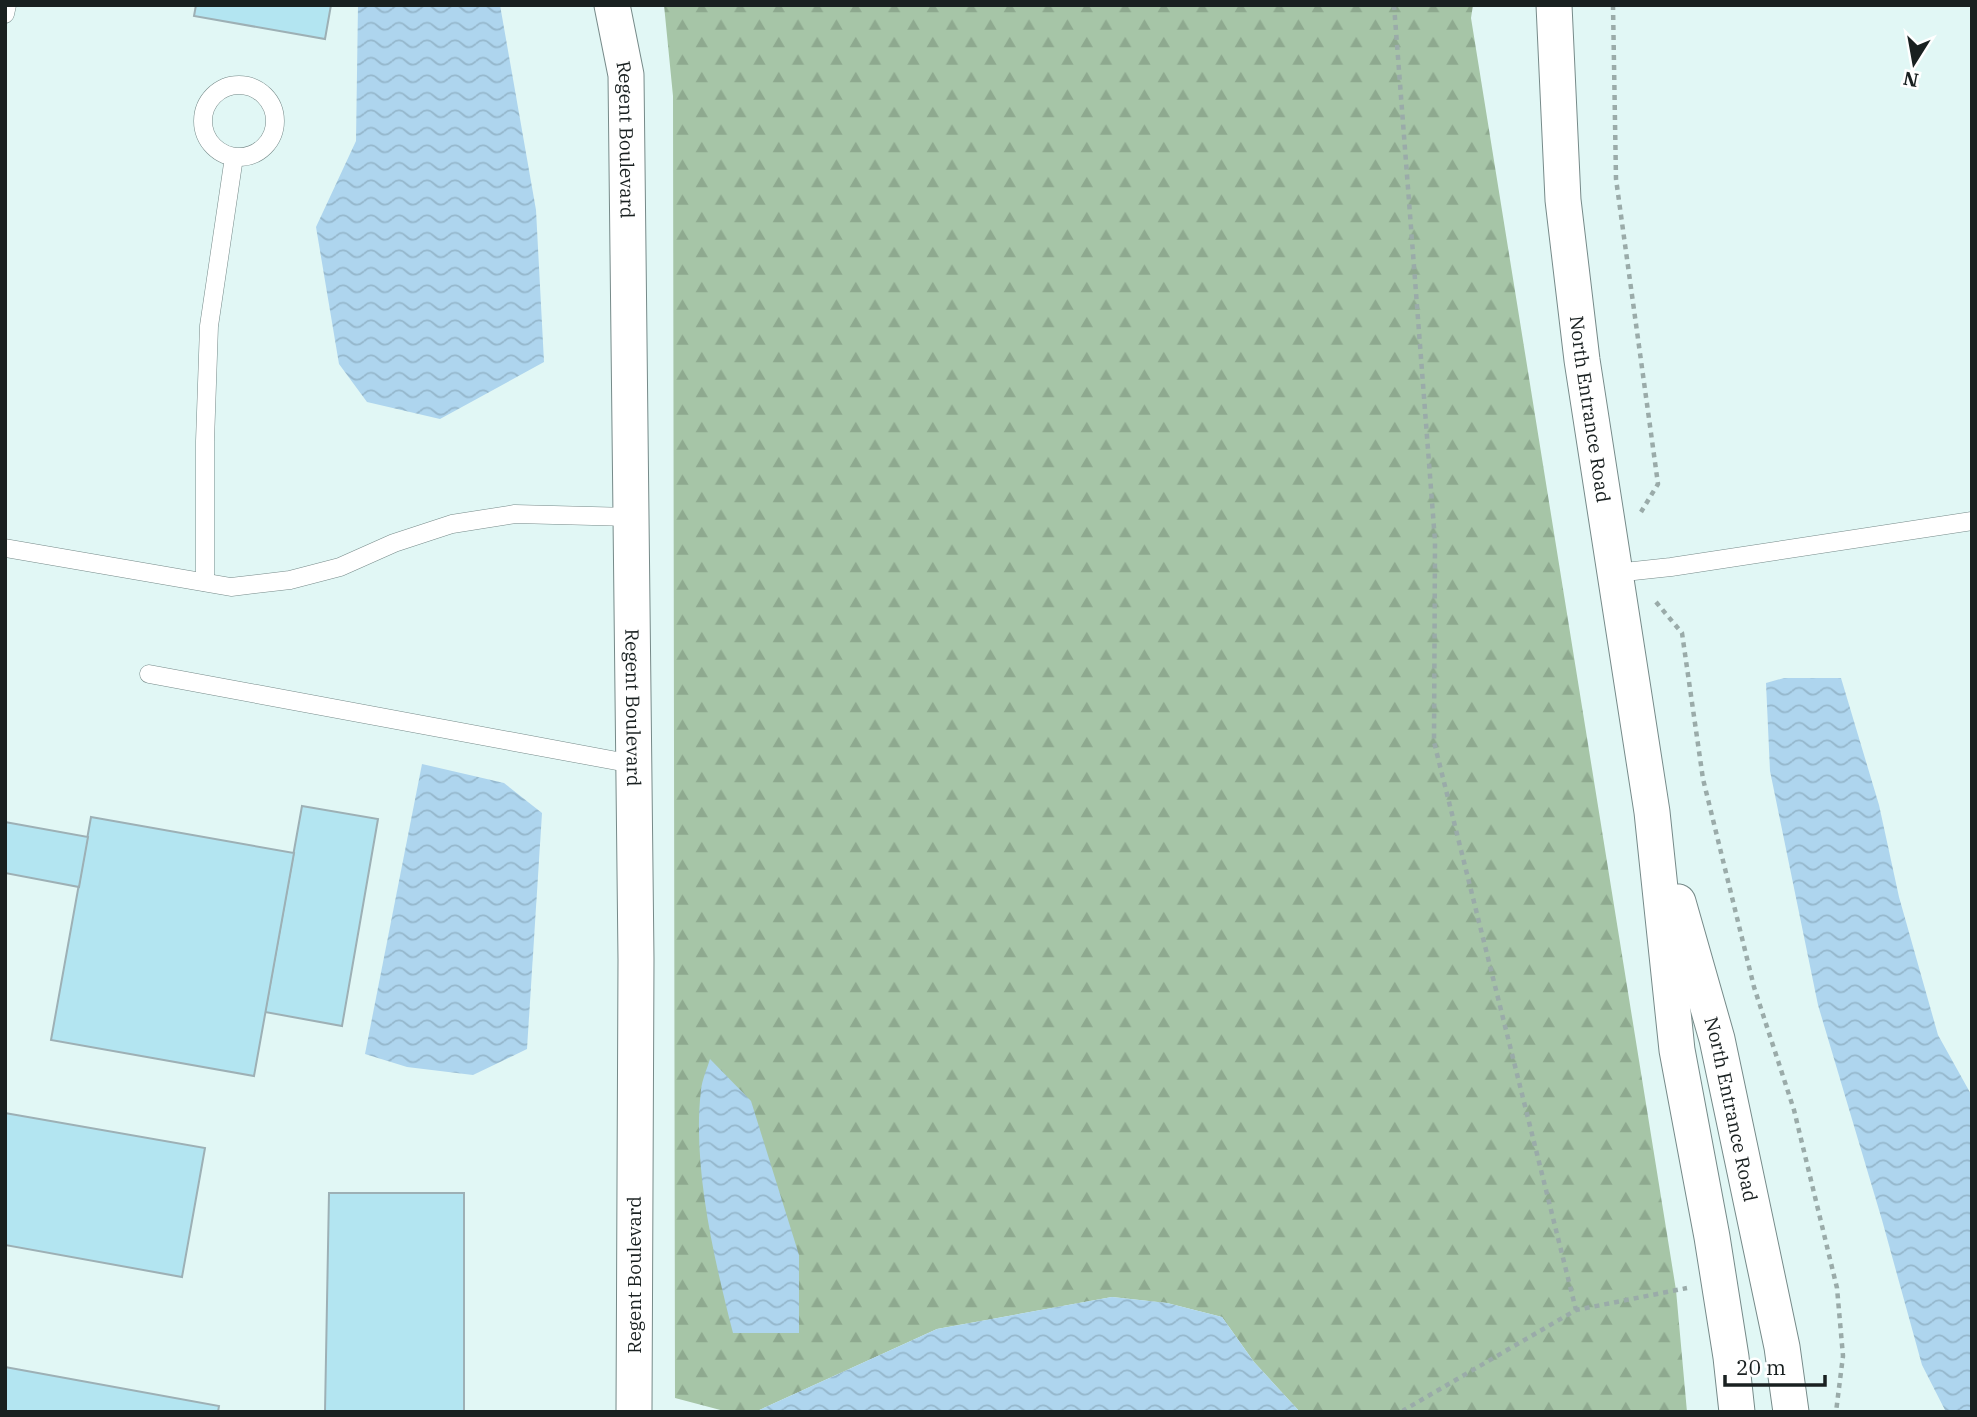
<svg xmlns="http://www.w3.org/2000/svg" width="1977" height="1417" viewBox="0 0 1977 1417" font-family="'IBM Plex Serif',serif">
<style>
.forest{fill:url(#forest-firs)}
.water{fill:url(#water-waves)}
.building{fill:#b3e5f1;stroke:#9db0b5;stroke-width:2}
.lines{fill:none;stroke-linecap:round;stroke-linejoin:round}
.lane-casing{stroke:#768a89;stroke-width:19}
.street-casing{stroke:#768a89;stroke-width:37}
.path{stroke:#9aaba9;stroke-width:4.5;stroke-dasharray:5 5;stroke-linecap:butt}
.lane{stroke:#fff;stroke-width:18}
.street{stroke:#fff;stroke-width:35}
.labels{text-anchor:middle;stroke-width:6;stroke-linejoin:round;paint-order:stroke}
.street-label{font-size:19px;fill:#192020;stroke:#fff}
</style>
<defs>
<pattern id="forest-firs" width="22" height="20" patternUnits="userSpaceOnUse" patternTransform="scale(1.75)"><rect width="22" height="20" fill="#a6c5a7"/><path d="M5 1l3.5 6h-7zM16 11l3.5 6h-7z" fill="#8ea98f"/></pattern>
<pattern id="water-waves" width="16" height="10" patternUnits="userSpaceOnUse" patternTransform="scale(1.75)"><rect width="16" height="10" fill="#aed5ee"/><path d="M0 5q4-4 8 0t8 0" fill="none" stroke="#95b7cc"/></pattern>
</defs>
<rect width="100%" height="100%" fill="#e1f7f5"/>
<!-- forest -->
<polygon class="forest" points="664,5 1473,5 1471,18 1676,1290 1687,1412 1300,1412 1254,1362 1222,1317 1167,1303 1112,1297 937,1329 755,1412 728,1412 675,1398 673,96"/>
<!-- water -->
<g class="water">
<polygon points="358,5 500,5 536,210 544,362 440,419 367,402 339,364 316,227 356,141"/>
<polygon points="1784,678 1841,678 1879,805 1899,897 1938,1035 1972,1096 1972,1412 1946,1412 1922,1365 1882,1220 1818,1005 1770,771 1766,683"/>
<polygon points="422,764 504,783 542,813 527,1049 473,1075 407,1067 365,1054"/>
<path d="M710,1059L751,1101L799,1255V1333H733C714,1259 692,1165 701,1090C702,1080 707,1069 710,1059Z"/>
<polygon points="1112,1297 1167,1303 1222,1317 1254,1362 1300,1412 755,1412 937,1329"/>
</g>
<!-- building -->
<g class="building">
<polygon points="196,5 331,5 325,39 194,16"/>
<polygon points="302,806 378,819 342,1026 265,1012"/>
<polygon points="91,817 294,853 254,1076 51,1040"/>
<polygon points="5,822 88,837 79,887 5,873"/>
<polygon points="5,1113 205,1148 182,1277 5,1245"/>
<polygon points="329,1193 464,1193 464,1412 325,1412"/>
<polygon points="5,1367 219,1406 218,1412 5,1412"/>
</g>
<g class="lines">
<!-- lane casing -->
<g class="lane-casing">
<g id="lane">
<polyline points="5,14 7,5"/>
<circle cx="239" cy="121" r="36"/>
<polyline points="5,548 231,587 290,580 340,567 394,543 452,524 515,514 631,517"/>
<polyline points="1615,573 1671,567 1972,521"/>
<polyline points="205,582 205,441 209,326 234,157"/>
<polyline points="149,674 633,764"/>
</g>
</g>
<!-- street casing -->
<g class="street-casing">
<g id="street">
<path id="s1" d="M612,5L626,75L636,959L634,1412"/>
<path id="s2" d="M1554,5L1563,200L1582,360L1652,812L1677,1050L1712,1237L1731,1357L1737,1412"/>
<path id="s3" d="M1678,902L1717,1039L1782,1347L1791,1412"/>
</g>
</g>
<!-- path -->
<g class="path">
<polyline points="1394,5 1435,541 1434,742 1576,1310"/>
<polyline points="1613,5 1616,179 1658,484 1641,512"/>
<polyline points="1656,602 1682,633 1703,779 1754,987 1794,1110 1837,1288 1843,1356 1836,1412"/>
<polyline points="1405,1412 1404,1410 1576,1310 1687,1288"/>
</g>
<!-- lane -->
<use href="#lane" class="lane"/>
<!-- street -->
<use href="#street" class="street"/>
</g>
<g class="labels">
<!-- street labels -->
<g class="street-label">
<text dy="7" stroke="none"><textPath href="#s1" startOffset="136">Regent Boulevard</textPath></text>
<text dy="7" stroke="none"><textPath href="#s2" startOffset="406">North Entrance Road</textPath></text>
<text dy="7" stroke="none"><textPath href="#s1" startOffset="704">Regent Boulevard</textPath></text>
<text dy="7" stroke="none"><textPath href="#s3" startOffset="214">North Entrance Road</textPath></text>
<text transform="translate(634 1275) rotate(-90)" y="7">Regent Boulevard</text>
</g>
</g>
<!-- border -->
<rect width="1977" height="1417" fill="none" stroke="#192020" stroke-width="14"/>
<!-- north arrow -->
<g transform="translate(1914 63) rotate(191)" stroke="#ffffff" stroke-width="5" paint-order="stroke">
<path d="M0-5L12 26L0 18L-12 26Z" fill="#192020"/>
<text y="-10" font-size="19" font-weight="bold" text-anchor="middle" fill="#192020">N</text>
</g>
<!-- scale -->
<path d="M1725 1375v10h100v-10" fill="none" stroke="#192020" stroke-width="3.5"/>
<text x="1736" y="1375" font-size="21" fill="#192020" stroke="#ffffff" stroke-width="5" paint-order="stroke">20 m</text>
</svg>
